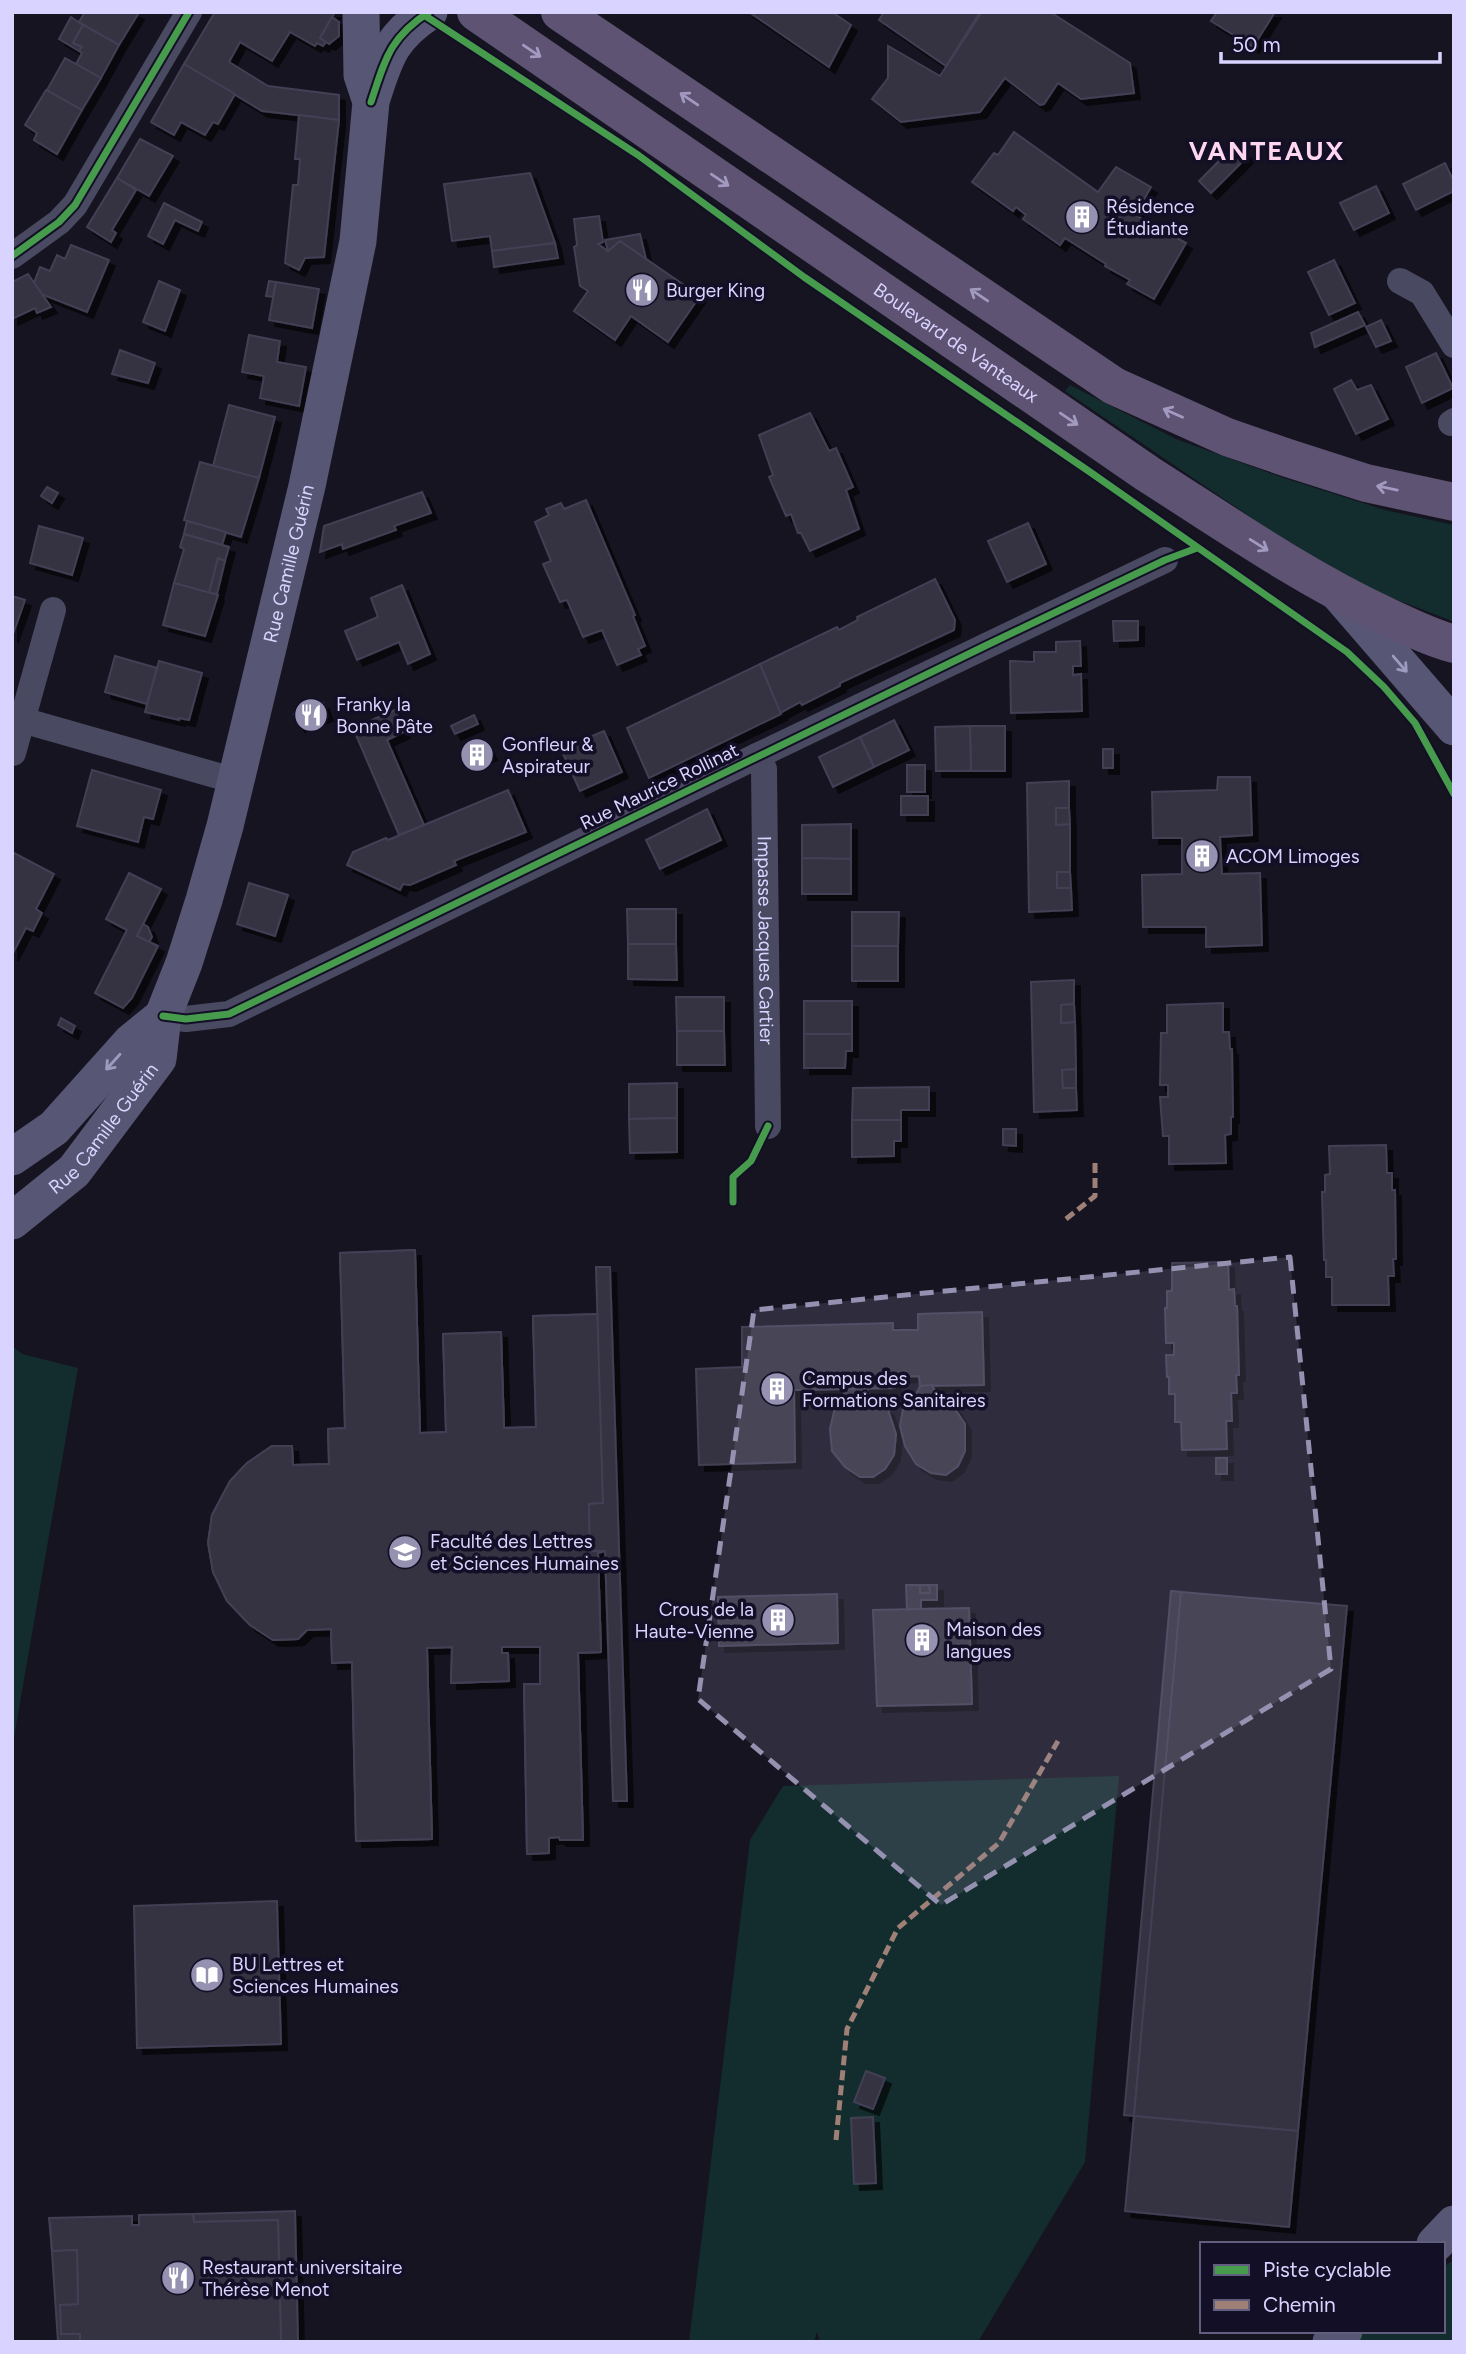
<svg xmlns="http://www.w3.org/2000/svg" width="1466" height="2354" viewBox="0 0 1466 2354" font-family="Figtree,sans-serif">
<style>
.green{fill:#132c2d}
.building{fill:#343243;stroke:#433f54;stroke-width:2;filter:url(#shadow)}
.lines{fill:none;stroke-linecap:round;stroke-linejoin:round}
.minor{stroke:#4a4962;stroke-width:26}
.secondary{stroke:#575674;stroke-width:37}
.primary{stroke:#5e5373;stroke-width:38}
.quiet{stroke:#9e8076;stroke-width:5;stroke-dasharray:10 5;stroke-linecap:butt}
.cycleway-casing{stroke:#130f26;stroke-width:11}
.cycleway{stroke:#469c4c;stroke-width:7}
.oneway{stroke:#a29ac0}
.oneway2{stroke:#9e9bc0}
.marked{fill:#9591b1;fill-opacity:0.2;stroke:#9591b1;stroke-width:5;stroke-dasharray:14 9;stroke-linejoin:round}
.labels{text-anchor:middle;stroke-width:7;stroke-linejoin:round;paint-order:stroke}
.poi-label{font-size:19px;fill:#d9d4ff;stroke:#130f26;text-anchor:start}
.street-label{font-size:19px;fill:#d9d4ff;stroke:#130f26}
.district-label{font-size:26px;font-weight:bold;letter-spacing:2px;fill:#ffd6f0;stroke:#130f26}
</style>
<defs>
<filter id="shadow"><feDropShadow dx="6" dy="6" stdDeviation="0" flood-color="#0009"/></filter>
</defs>
<rect width="100%" height="100%" fill="#161421"/>
<!-- green -->
<g class="green">
<polygon points="1070,385 1176,439 1284,478 1385,510 1454,525 1452,621 1366,588 1321,565 1065,391"/>
<polygon points="12,1346 22,1354 78,1368 12,1749"/>
<polygon points="1119,1776 1085,2162 978,2342 820,2342 817,2332 814,2342 689,2342 750,1840 783,1786"/>
<polygon points="1454,2260 1454,2342 1331,2342 1344,2331 1443,2331 1443,2267"/>
</g>
<!-- building -->
<g class="building">
<polygon points="85,12 135,12 138,14 119,45 79,22"/>
<polygon points="215,12 335,12 320,38 326,42 323,46 317,43 315,46 290,32 272,61 240,42 229,62 268,86 339,95 339,120 262,111 184,64"/>
<polygon points="749,12 832,12 851,25 829,67"/>
<polygon points="884,12 980,12 946,66 879,20"/>
<polygon points="982,12 1050,12 1130,63 1134,93 1081,99 1058,83 1044,104 1040,105 1005,78 980,112 901,122 872,99 888,78 888,46 940,76"/>
<polygon points="1217,12 1275,12 1253,47 1211,21"/>
<polygon points="71,17 83,25 73,43 82,47 79,51 59,39"/>
<polygon points="332,17 339,22 339,36 329,44 320,38"/>
<polygon points="83,25 119,45 101,78 76,64 82,53 79,51 82,47 73,43"/>
<polygon points="65,58 101,78 82,110 47,90"/>
<polygon points="184,64 235,94 218,124 213,122 205,135 181,122 174,135 151,122"/>
<polygon points="46,90 82,110 57,154 34,140 37,133 25,125"/>
<polygon points="299,115 339,120 324,257 305,258 299,270 285,263 293,185 298,185 300,159 295,159"/>
<polygon points="1014,132 1098,192 1116,167 1151,187 1135,215 1186,243 1154,299 1127,284 1130,280 1105,266 1106,264 1065,238 1060,245 1023,219 1026,215 1016,207 1013,211 972,182 994,153 998,155"/>
<polygon points="140,139 173,156 149,196 117,178"/>
<polygon points="1236,144 1248,156 1211,193 1199,181"/>
<polygon points="1445,163 1454,182 1454,191 1416,210 1403,184"/>
<polygon points="530,173 555,243 492,251 490,236 452,241 444,184"/>
<polygon points="117,178 136,190 112,230 116,233 111,242 87,227"/>
<polygon points="1376,186 1389,213 1354,230 1340,203"/>
<polygon points="164,203 202,222 198,231 175,220 163,244 148,236"/>
<polygon points="599,216 603,242 598,244 608,251 620,241 700,296 668,342 631,316 615,340 574,311 588,291 580,286 574,247 577,245 574,219"/>
<polygon points="640,234 646,259 620,241 608,251 605,240"/>
<polygon points="555,243 558,258 494,267 492,251"/>
<polygon points="71,245 109,260 87,312 41,294 34,283 40,267 50,271 57,255 65,259"/>
<polygon points="1334,260 1355,303 1329,315 1308,272"/>
<polygon points="28,274 51,307 37,313 35,308 12,319 12,282"/>
<polygon points="159,281 180,290 165,331 143,322"/>
<polygon points="269,281 276,282 273,297 266,296"/>
<polygon points="276,282 319,289 312,328 269,320"/>
<polygon points="1358,312 1365,325 1315,347 1311,333"/>
<polygon points="1381,320 1391,341 1376,347 1366,327"/>
<polygon points="249,335 280,341 277,362 306,367 299,406 260,398 264,376 242,372"/>
<polygon points="120,350 155,363 148,383 112,374"/>
<polygon points="1436,353 1453,388 1422,403 1406,367"/>
<polygon points="1351,380 1357,390 1371,385 1388,419 1356,434 1334,389"/>
<polygon points="229,405 275,417 259,478 213,466"/>
<polygon points="810,413 829,451 836,448 853,487 846,490 859,529 810,551 801,533 798,533 791,514 786,516 769,477 773,475 759,435"/>
<polygon points="200,462 259,478 241,537 184,520"/>
<polygon points="47,487 58,493 52,503 41,496"/>
<polygon points="422,492 431,513 394,526 396,530 343,549 342,544 320,552 324,526"/>
<polygon points="586,500 635,615 633,616 645,646 638,649 641,655 617,665 602,630 583,637 567,600 560,602 543,564 551,561 535,522 549,515 546,509 561,503 564,509"/>
<polygon points="187,521 226,532 222,545 184,534"/>
<polygon points="1028,523 1046,564 1007,582 988,541"/>
<polygon points="39,526 83,538 72,575 30,563"/>
<polygon points="184,534 229,547 225,561 218,558 209,593 174,583 184,549 180,547"/>
<polygon points="218,558 225,561 217,594 209,593"/>
<polygon points="935,579 955,620 954,630 840,683 840,686 802,705 800,702 780,713 760,664 837,627 839,630 858,620 857,617"/>
<polygon points="174,583 218,595 205,636 163,625"/>
<polygon points="402,585 430,654 408,664 399,642 357,660 345,631 378,617 371,598"/>
<polygon points="12,596 25,600 12,637"/>
<polygon points="1113,621 1138,621 1138,640 1114,641"/>
<polygon points="1080,641 1081,666 1073,666 1073,675 1081,674 1082,711 1011,713 1010,661 1034,662 1034,652 1056,652 1056,642"/>
<polygon points="115,656 157,668 147,704 105,692"/>
<polygon points="159,661 202,673 189,720 179,718 179,720 145,712"/>
<polygon points="760,664 781,714 649,778 627,728"/>
<polygon points="323,703 327,715 299,726 294,714"/>
<polygon points="395,710 404,732 387,740 424,825 399,835 353,728"/>
<polygon points="474,715 478,724 455,734 451,726"/>
<polygon points="894,720 909,750 874,767 860,737"/>
<polygon points="970,726 1005,726 1005,771 971,771"/>
<polygon points="970,726 971,771 936,771 935,727"/>
<polygon points="604,731 622,772 580,791 561,749"/>
<polygon points="860,737 874,767 833,787 819,757"/>
<polygon points="487,746 491,754 468,765 464,757"/>
<rect x="1103" y="749" width="10" height="19"/>
<rect x="907" y="765" width="18" height="27"/>
<polygon points="92,770 161,790 153,819 144,817 138,842 77,826"/>
<polygon points="1218,777 1250,777 1252,835 1220,837 1222,874 1260,873 1262,945 1206,947 1206,927 1143,927 1142,875 1182,874 1182,838 1153,838 1152,792 1217,790"/>
<polygon points="1069,781 1069,808 1056,808 1056,825 1070,824 1070,872 1057,872 1057,888 1071,888 1072,910 1029,912 1027,783"/>
<polygon points="508,790 526,832 454,861 456,865 410,885 403,884 400,890 347,865 353,852 386,838 388,840"/>
<rect x="901" y="796" width="27" height="19"/>
<polygon points="1056,808 1069,808 1070,824 1056,825"/>
<polygon points="707,809 721,840 660,869 646,840"/>
<polygon points="851,824 851,859 802,858 802,825"/>
<polygon points="12,852 54,874 36,909 42,913 33,931 26,928 12,955"/>
<polygon points="802,858 851,859 851,894 802,894"/>
<polygon points="1057,872 1070,872 1071,888 1057,888"/>
<polygon points="129,873 161,889 137,936 158,946 132,998 123,1008 95,993 127,930 106,919"/>
<polygon points="249,883 288,895 275,936 237,924"/>
<polygon points="627,909 676,909 676,944 628,944"/>
<polygon points="852,912 899,912 898,946 852,946"/>
<polygon points="143,924 148,927 152,937 149,942 137,936"/>
<polygon points="628,944 676,944 677,980 628,979"/>
<rect x="852" y="946" width="46" height="35"/>
<polygon points="1074,980 1074,1004 1061,1005 1061,1023 1075,1022 1076,1069 1062,1070 1063,1088 1076,1088 1077,1110 1034,1112 1031,982"/>
<polygon points="676,997 724,997 724,1031 677,1031"/>
<rect x="804" y="1001" width="48" height="33"/>
<polygon points="1223,1003 1223,1032 1229,1032 1230,1049 1232,1049 1233,1117 1231,1117 1231,1134 1225,1135 1226,1163 1169,1164 1169,1136 1163,1136 1160,1097 1168,1097 1168,1085 1160,1085 1161,1033 1167,1033 1167,1005"/>
<polygon points="1074,1004 1075,1022 1061,1023 1061,1005"/>
<polygon points="61,1018 75,1026 72,1033 58,1025"/>
<polygon points="677,1031 724,1031 725,1065 677,1065"/>
<polygon points="804,1034 852,1034 852,1051 846,1051 845,1068 804,1068"/>
<polygon points="1076,1069 1076,1088 1063,1088 1062,1070"/>
<polygon points="677,1083 677,1118 629,1119 629,1084"/>
<polygon points="929,1087 929,1110 901,1110 901,1120 852,1120 853,1088"/>
<polygon points="677,1118 677,1152 630,1153 629,1119"/>
<polygon points="852,1120 901,1120 901,1141 894,1141 894,1156 852,1157"/>
<polygon points="1003,1129 1016,1129 1016,1146 1003,1145"/>
<polygon points="1386,1145 1387,1173 1392,1173 1392,1190 1395,1190 1396,1259 1393,1259 1394,1276 1388,1276 1389,1305 1332,1305 1332,1277 1326,1277 1326,1260 1324,1260 1322,1192 1325,1192 1325,1175 1330,1174 1329,1146"/>
<polygon points="415,1250 420,1433 446,1432 443,1334 501,1332 504,1428 536,1427 533,1316 598,1314 603,1503 589,1504 590,1551 605,1551 598,1553 601,1652 578,1653 583,1840 560,1840 559,1837 549,1838 549,1853 527,1854 524,1684 540,1684 540,1647 502,1647 502,1653 508,1653 509,1681 451,1683 452,1647 427,1648 432,1839 356,1841 352,1662 332,1663 331,1629 307,1630 298,1639 273,1640 250,1625 227,1601 213,1572 208,1543 212,1515 230,1481 247,1463 272,1446 292,1446 293,1465 329,1464 328,1429 345,1428 340,1253"/>
<polygon points="415,1250 420,1433 446,1432 443,1334 501,1332 504,1428 536,1427 533,1316 598,1314 603,1503 589,1504 590,1551 605,1551 598,1553 601,1652 578,1653 583,1840 560,1840 559,1837 549,1838 549,1853 527,1854 524,1684 540,1684 540,1647 502,1647 502,1653 508,1653 509,1681 451,1683 452,1647 427,1648 432,1839 356,1841 352,1662 332,1663 331,1629 307,1630 298,1639 273,1640 250,1625 227,1601 213,1572 208,1543 212,1515 230,1481 247,1463 272,1446 292,1446 293,1465 329,1464 328,1429 345,1428 340,1253"/>
<polygon points="1228,1262 1229,1290 1234,1289 1235,1306 1237,1306 1239,1375 1236,1375 1237,1393 1231,1393 1232,1421 1226,1421 1227,1449 1182,1450 1181,1422 1175,1422 1175,1394 1169,1394 1169,1377 1167,1377 1166,1355 1174,1355 1174,1343 1166,1343 1165,1308 1167,1308 1167,1291 1172,1291 1172,1263"/>
<polygon points="596,1267 610,1267 627,1801 613,1801 605,1551 590,1551 589,1504 603,1503"/>
<polygon points="982,1312 984,1385 920,1386 919,1376 895,1377 895,1388 794,1390 795,1462 699,1465 696,1369 742,1367 742,1327 893,1323 893,1330 918,1330 918,1314"/>
<polygon points="932,1385 938,1397 951,1403 965,1424 965,1451 958,1466 946,1475 931,1473 916,1464 905,1446 900,1426 903,1409 915,1397 920,1386"/>
<polygon points="866,1388 871,1399 888,1410 896,1434 894,1455 885,1469 873,1477 860,1477 845,1467 832,1451 830,1429 835,1407 847,1389"/>
<rect x="1216" y="1458" width="11" height="16"/>
<polygon points="906,1585 920,1585 920,1593 930,1593 929,1585 937,1585 937,1600 921,1600 921,1609 907,1610"/>
<polygon points="920,1585 929,1585 930,1593 920,1593"/>
<polygon points="1171,1591 1181,1592 1134,2116 1124,2115"/>
<polygon points="1181,1592 1347,1606 1298,2131 1134,2116"/>
<polygon points="837,1594 838,1643 719,1646 718,1597"/>
<polygon points="969,1608 972,1704 877,1706 873,1610"/>
<polygon points="277,1901 281,2044 137,2048 134,1906"/>
<polygon points="866,2071 885,2078 873,2109 854,2102"/>
<polygon points="1134,2116 1298,2131 1289,2227 1125,2211"/>
<polygon points="873,2117 876,2183 854,2184 851,2118"/>
<polygon points="295,2211 298,2342 281,2342 278,2220 194,2222 193,2214"/>
<polygon points="193,2214 194,2222 278,2220 281,2342 80,2342 80,2334 61,2334 60,2305 78,2304 77,2250 52,2251 49,2218 132,2216 132,2225 139,2225 139,2215"/>
<polygon points="50,2222 52,2251 77,2250 78,2304 60,2305 61,2334 80,2334 80,2342 58,2342"/>
</g>
<g class="lines">
<!-- minor -->
<g class="minor">
<polyline points="12,256 59,222 75,205 189,12"/>
<polyline points="1400,281 1422,293 1454,345"/>
<polyline points="1451,423 1454,421"/>
<polyline points="22,720 236,781"/>
<polyline points="13,753 53,610"/>
<path id="s1" d="M757,756L764,769L768,1126"/>
<polyline points="163,1016 186,1019 229,1014 757,756 1165,560"/>
</g>
<!-- secondary -->
<g class="secondary">
<path d="M371,101C385,59 389,38 429,12"/>
<polyline points="1339,594 1454,727"/>
<polyline points="12,1157 54,1128 131,1042 163,1016"/>
<path id="s2" d="M12,1221L74,1171L158,1059L163,1016L184,963L204,900L225,826L307,486L358,241L371,102L362,75L361,12"/>
<polyline points="1435,2244 1454,2224"/>
<polyline points="1331,2342 1344,2331"/>
</g>
<!-- primary -->
<g class="primary">
<path id="s3" d="M476,12L1148,474C1225,523 1301,576 1384,615C1407,626 1429,637 1454,644"/>
<polyline points="560,12 1114,386 1227,437 1288,458 1366,483 1454,502"/>
</g>
<!-- quiet -->
<g class="quiet">
<polyline points="1066,1219 1095,1196 1095,1161"/>
<polyline points="836,2140 847,2029 898,1928 999,1843 1058,1741"/>
</g>
<!-- cycleway casing -->
<g class="cycleway-casing">
<g id="cycleway">
<polyline points="424,15 638,155 804,277 1090,472 1347,652 1384,687 1415,723 1454,794"/>
<path d="M371,102C385,60 389,38 429,12"/>
<polyline points="12,256 59,222 75,205 189,12"/>
<polyline points="163,1016 186,1019 229,1014 987,645 1165,560 1197,548"/>
<polyline points="733,1202 733,1177 751,1161 768,1126"/>
</g>
</g>
<!-- cycleway -->
<use href="#cycleway" class="cycleway"/>
</g>
<!-- one-way arrows -->
<defs><path id="oneway-shaft" d="M-6 0H5M1.5-3L5.5 0L1.5 3" fill="none" stroke-width="1.6" stroke-linecap="round" stroke-linejoin="round" transform="scale(1.75)"/></defs>
<g class="oneway">
<use href="#oneway-shaft" transform="translate(532 51) rotate(34)"/>
<use href="#oneway-shaft" transform="translate(689 99) rotate(-146)"/>
<use href="#oneway-shaft" transform="translate(720 180) rotate(34)"/>
<use href="#oneway-shaft" transform="translate(979 295) rotate(-146)"/>
<use href="#oneway-shaft" transform="translate(1173 413) rotate(-156)"/>
<use href="#oneway-shaft" transform="translate(1069 419) rotate(34)"/>
<use href="#oneway-shaft" transform="translate(1387 488) rotate(-168)"/>
<use href="#oneway-shaft" transform="translate(1259 545) rotate(32)"/>
</g>
<g class="oneway2">
<use href="#oneway-shaft" transform="translate(1400 664) rotate(49)"/>
<use href="#oneway-shaft" transform="translate(113 1062) rotate(132)"/>
</g>
<!-- marked area -->
<path class="marked" d="M1290,1257L1331,1669L941,1905L698,1699L754,1310Z"/>
<!-- icons -->
<defs>
<g id="building-disc" transform="scale(1.75)"><circle r="9.5" fill="#9591b1" stroke="#130f26"/><path d="M-4-6H4V6H1V3H-1V6H-4ZM-2.5-4.3h1.7v1.8h-1.7ZM.8-4.3h1.7v1.8H.8ZM-2.5-1h1.7V.8h-1.7ZM.8-1h1.7V.8H.8Z" fill="#fff"/></g>
<g id="restaurant-disc" transform="scale(1.75)"><circle r="9.5" fill="#9591b1" stroke="#130f26"/><path d="M-5-6h1v4h1v-4h1v4h1v-4h1v5L-1.5 .5V6h-2V.5L-5-1ZM5-6V6H3V1.5H1.5Q1.5-4 5-6Z" fill="#fff"/></g>
<g id="university-disc" transform="scale(1.75)"><circle r="9.5" fill="#9591b1" stroke="#130f26"/><path d="M0-5L7-2L0 1L-7-2ZM-4 1L0 2.5L4 1V4Q0 6-4 4Z" fill="#fff"/></g>
<g id="library-disc" transform="scale(1.75)"><circle r="9.5" fill="#9591b1" stroke="#130f26"/><path d="M-6-4Q-3-5.5-.7-3.5V5Q-3 3-6 4ZM6-4Q3-5.5 .7-3.5V5Q3 3 6 4Z" fill="#fff"/></g>
</defs>
<g fill-rule="evenodd">
<use href="#building-disc" x="1082" y="217"/>
<use href="#restaurant-disc" x="642" y="290"/>
<use href="#restaurant-disc" x="311" y="715"/>
<use href="#building-disc" x="477" y="755"/>
<use href="#building-disc" x="1202" y="856"/>
<use href="#building-disc" x="777" y="1389"/>
<use href="#university-disc" x="405" y="1552"/>
<use href="#building-disc" x="778" y="1620"/>
<use href="#building-disc" x="922" y="1640"/>
<use href="#library-disc" x="207" y="1975"/>
<use href="#restaurant-disc" x="178" y="2278"/>
</g>
<g class="labels">
<!-- poi labels -->
<g class="poi-label">
<text x="1106" y="213">Résidence<tspan x="1106" dy="22">Étudiante</tspan></text>
<text x="666" y="297">Burger King</text>
<text x="336" y="711">Franky la<tspan x="336" dy="22">Bonne Pâte</tspan></text>
<text x="502" y="751">Gonfleur &amp;<tspan x="502" dy="22">Aspirateur</tspan></text>
<text x="1226" y="863">ACOM Limoges</text>
<text x="802" y="1385">Campus des<tspan x="802" dy="22">Formations Sanitaires</tspan></text>
<text x="430" y="1548">Faculté des Lettres<tspan x="430" dy="22">et Sciences Humaines</tspan></text>
<text x="754" y="1616" text-anchor="end">Crous de la<tspan x="754" dy="22">Haute-Vienne</tspan></text>
<text x="946" y="1636">Maison des<tspan x="946" dy="22">langues</tspan></text>
<text x="232" y="1971">BU Lettres et<tspan x="232" dy="22">Sciences Humaines</tspan></text>
<text x="202" y="2274">Restaurant universitaire<tspan x="202" dy="22">Thérèse Menot</tspan></text>
</g>
<!-- street labels -->
<g class="street-label">
<text dy="7" stroke="none"><textPath href="#s3" startOffset="583">Boulevard de Vanteaux</textPath></text>
<text dy="7" stroke="none"><textPath href="#s2" startOffset="733">Rue Camille Guérin</textPath></text>
<text transform="translate(659 786) rotate(-26)" y="7">Rue Maurice Rollinat</text>
<text dy="7" stroke="none"><textPath href="#s1" startOffset="186">Impasse Jacques Cartier</textPath></text>
<text dy="7" stroke="none"><textPath href="#s2" startOffset="131">Rue Camille Guérin</textPath></text>
</g>
<!-- district labels -->
<g class="district-label">
<text x="1267" y="160">VANTEAUX</text>
</g>
</g>
<!-- border -->
<rect width="1466" height="2354" fill="none" stroke="#d9d4ff" stroke-width="28"/>
<!-- legend -->
<rect x="1200" y="2242" width="245" height="91" fill="#130f26" stroke="#625e7d" stroke-width="2"/>
<rect x="1214" y="2265" width="35" height="10" fill="#469c4c" stroke="#625e7d" stroke-width="2"/>
<text x="1263" y="2277" font-size="21" fill="#d9d4ff">Piste cyclable</text>
<rect x="1214" y="2300" width="35" height="10" fill="#9e8076" stroke="#625e7d" stroke-width="2"/>
<text x="1263" y="2312" font-size="21" fill="#d9d4ff">Chemin</text>
<!-- scale -->
<path d="M1221 52v10h219v-10" fill="none" stroke="#d9d4ff" stroke-width="3.5"/>
<text x="1232" y="52" font-size="21" fill="#d9d4ff" stroke="#130f26" stroke-width="5" paint-order="stroke">50 m</text>
</svg>
